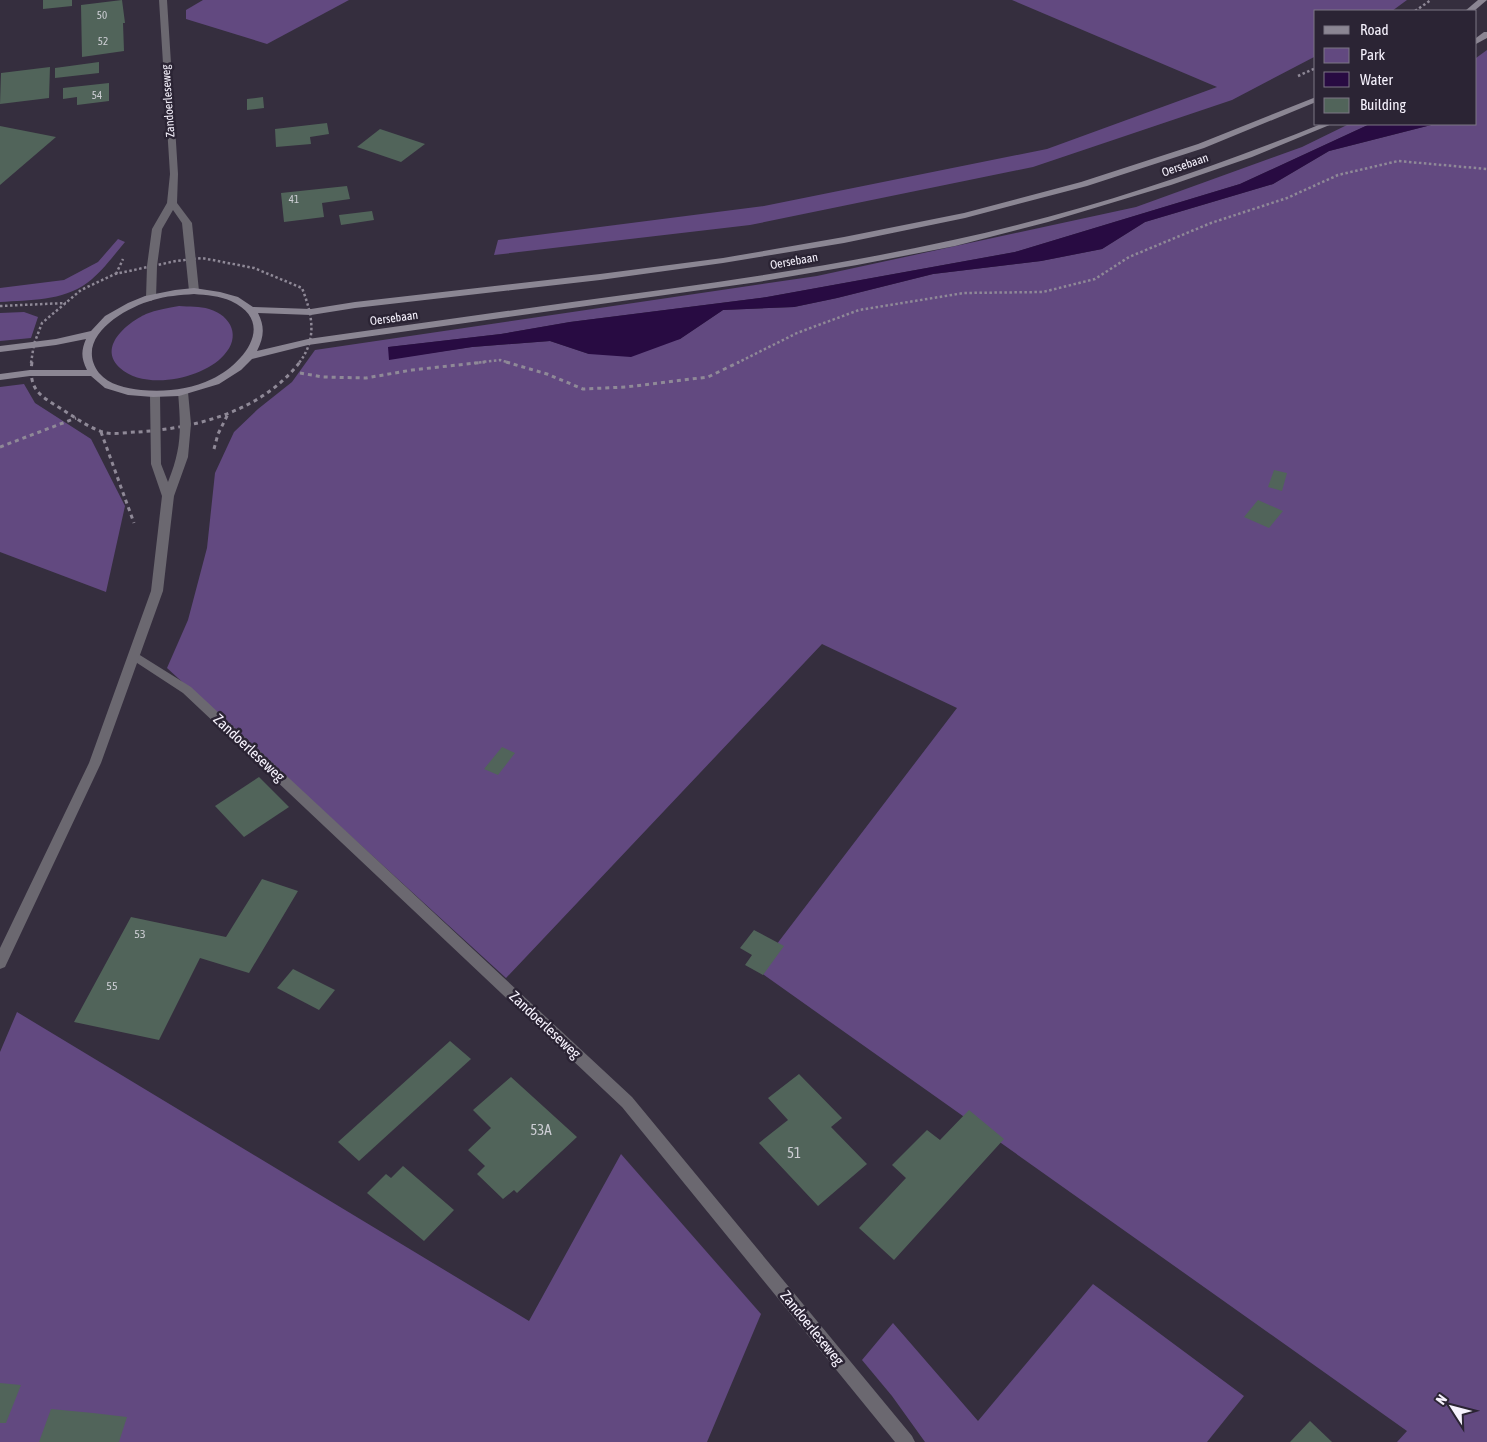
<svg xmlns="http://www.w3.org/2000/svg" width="1487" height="1442" viewBox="0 0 1487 1442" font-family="'Asap Condensed',sans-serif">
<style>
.green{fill:#624980}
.water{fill:#280b42}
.building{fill:#51645a}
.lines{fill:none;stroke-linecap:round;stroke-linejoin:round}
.path-far1{stroke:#8f8997;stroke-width:2.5;stroke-dasharray:2.5 2.5;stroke-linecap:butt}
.path{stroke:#8f8997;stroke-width:3;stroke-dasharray:4 4;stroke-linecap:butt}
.minor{fill:#6b6870;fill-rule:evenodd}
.tertiary{fill:#6b6870;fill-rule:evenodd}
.secondary{fill:#8b8693;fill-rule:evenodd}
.labels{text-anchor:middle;stroke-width:5;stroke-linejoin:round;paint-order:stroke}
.far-number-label{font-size:11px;fill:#cdced4}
.far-street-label{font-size:12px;fill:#f6f2fd;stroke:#2b2434}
.number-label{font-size:12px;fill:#cdced4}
.street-label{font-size:15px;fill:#f6f2fd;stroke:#2b2434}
.near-number-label{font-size:15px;fill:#cdced4}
</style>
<rect width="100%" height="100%" fill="#352e3e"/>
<!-- green -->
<g class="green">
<polygon points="203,0 349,0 267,44 186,19 186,10"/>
<polygon points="1012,0 1407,0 1392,11 1316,11 1316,56 1232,100 1033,167 750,225 494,255 498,240 764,206 1047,149 1217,87"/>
<polygon points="1487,50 1487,1442 1397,1442 1407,1431 757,970 957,708 822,644 506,978 167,668 188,620 207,548 215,473 234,432 258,409 292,382 315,350 817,276 1136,207 1302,147 1349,124 1370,124 1240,184 1015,252 767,297 570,322 501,334 389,347 389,359 472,347 550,341 589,354 680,339 723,310 794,307 837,298 933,274 1041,261 1102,249 1145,222 1273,184 1329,151 1435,124 1476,124 1476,58"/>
<path d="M118,239L125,242C113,256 102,272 87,283C62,301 30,300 0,302V288L64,280L98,262Z"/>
<path d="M179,306C189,307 200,306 209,309C232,316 241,337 224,355C203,379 145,391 120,368C97,347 127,323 146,314C156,310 168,308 179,306Z"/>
<polygon points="24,312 38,317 31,338 0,341 0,313"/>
<polygon points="24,384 35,403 91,439 125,506 106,592 0,552 0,387"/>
<polygon points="17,1012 529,1321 621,1154 761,1314 707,1442 0,1442 0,1052"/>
<polygon points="1093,1284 1244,1396 1207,1442 925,1442 892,1396 862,1360 893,1323 978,1421"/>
</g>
<!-- water -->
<polygon class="water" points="1370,124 1435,124 1329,151 1273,184 1145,222 1102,249 1041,261 933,274 837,298 794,307 723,310 680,339 631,357 589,354 550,341 472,347 389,360 388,347 501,334 570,322 767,297 1015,252 1240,184"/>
<!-- building -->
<g class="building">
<polygon points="43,0 72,0 72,6 43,9"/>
<polygon points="122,0 125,23 123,23 124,51 82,57 81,5"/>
<polygon points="99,62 99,73 55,78 55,68"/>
<polygon points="50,67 49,98 0,104 1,73"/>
<polygon points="109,83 109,101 77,105 77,97 63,99 63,88"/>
<polygon points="263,97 264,108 247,110 247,99"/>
<polygon points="327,123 329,134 310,137 311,144 276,147 275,129"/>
<polygon points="0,126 56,137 0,185"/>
<polygon points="380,129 425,144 401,162 357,147"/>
<polygon points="347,186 350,199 322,203 324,217 284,222 281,193"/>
<polygon points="372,211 374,220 341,225 339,215"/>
<polygon points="1274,470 1287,473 1282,491 1268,487"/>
<polygon points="1258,500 1283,511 1269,528 1244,517"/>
<polygon points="502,747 515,753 498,775 484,769"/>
<polygon points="259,777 289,807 244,837 215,806"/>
<polygon points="262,879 298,891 249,973 200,958 159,1040 74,1022 131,917 226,937"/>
<polygon points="754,930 784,946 763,975 745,965 752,955 740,948"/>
<polygon points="293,969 335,990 319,1010 277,988"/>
<polygon points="450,1041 471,1059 359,1161 338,1142"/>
<polygon points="799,1074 842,1118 831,1127 867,1164 818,1206 759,1143 788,1120 768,1098"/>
<polygon points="511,1077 577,1137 517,1193 514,1190 503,1199 477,1174 485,1166 468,1150 491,1128 473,1110"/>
<polygon points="969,1110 1004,1139 894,1260 859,1228 906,1178 892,1165 927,1130 940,1140"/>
<polygon points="403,1166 454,1210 424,1241 367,1193 386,1174 391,1178"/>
<polygon points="0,1383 21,1385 6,1423 0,1423"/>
<polygon points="51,1409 93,1413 127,1417 119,1442 39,1442"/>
<polygon points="1310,1421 1332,1442 1290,1442"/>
</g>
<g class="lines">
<!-- path-far1 -->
<g class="path-far1">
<polyline points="1415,11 1431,0"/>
<polyline points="1298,76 1316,68"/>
<polyline points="116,274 123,259"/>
<polyline points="0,306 66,303"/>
<path d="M31,363L34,344L42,323L81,290L115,274L176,261L202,258L254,268L302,288C312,314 318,338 299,363"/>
<polyline points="474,363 500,360 510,363"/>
<polyline points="737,363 797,333 859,310 964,293 1043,292 1095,279 1129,257 1211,223 1287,198 1338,175 1398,161 1487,169"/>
</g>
<!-- path -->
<g class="path">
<path d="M32,362C28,389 40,396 60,408C73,416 86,426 100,431C111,436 126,432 138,432C197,428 262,411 300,362"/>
<polyline points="506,362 547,374 583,389 626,387 708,377 739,362"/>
<polyline points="300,373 323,377 366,378 412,370 485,362"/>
<polyline points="101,432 134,523"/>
<polyline points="0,447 76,418"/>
<polyline points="214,449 218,434 228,414"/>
</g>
<!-- minor -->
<polygon class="minor" points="135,652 191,687 632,1097 912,1436 915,1442 895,1442 622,1107 183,693 131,659 129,656"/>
<!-- tertiary -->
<g class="tertiary">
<polygon points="159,0 167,0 178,174 177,203 192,223 199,291 194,294 189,291 182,223 173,210 162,229 157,266 156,298 151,301 146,298 147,266 152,229 167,203 170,174"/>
<path d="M183,389L188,392L191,424L188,457L174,496L163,591L101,763L5,967L0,969V948L89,763L151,591L162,496L151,464L150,395L155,392L160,395L161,464L168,482C182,447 181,429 178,392Z"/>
</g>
<!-- secondary -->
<g class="secondary">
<polygon points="1478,0 1487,0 1474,11 1465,11"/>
<polygon points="1484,32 1487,32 1487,38 1476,44 1476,38"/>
<path d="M1316,97V102L1204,148L1087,186L965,218L844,243L723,263L600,280L355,308L311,315L258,313C265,327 264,337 257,351L308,339C396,327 484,314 572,302C699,285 827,268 953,240C1079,213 1202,172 1321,124H1332L1252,157L1171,185L1048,222L955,246L857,265L758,282L308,345L252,359L241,370L219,384L179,396L153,397L128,395L105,388L91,376H30L0,380V374L30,370H87C81,358 81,351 86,339L56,345L0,352V346L56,339L91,331L105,316L128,303L145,296L175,290L194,288L220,292L238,297L253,307L311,309L355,302L600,274L723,258L844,237L964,213L1081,182L1198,144ZM194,294C206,295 220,296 231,301C278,323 242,365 212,379C189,390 165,392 141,390C126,388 109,385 99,373C73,338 124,308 153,300C166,296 180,295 194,294Z"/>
</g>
</g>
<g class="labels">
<!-- far-number labels -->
<g class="far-number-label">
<text x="102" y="19">50</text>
<text x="103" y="45">52</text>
<text x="97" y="99">54</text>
<text x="294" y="203">41</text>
</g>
<!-- far-street labels -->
<g class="far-street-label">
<text transform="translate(168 101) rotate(-94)" y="4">Zandoerleseweg</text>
<text transform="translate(1185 165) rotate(-19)" y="4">Oersebaan</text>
<text transform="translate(794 261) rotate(-10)" y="4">Oersebaan</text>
<text transform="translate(394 318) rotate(-8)" y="4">Oersebaan</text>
</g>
<!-- number labels -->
<g class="number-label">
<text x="140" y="938">53</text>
<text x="112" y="990">55</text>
</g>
<!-- street labels -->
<g class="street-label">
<text transform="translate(249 748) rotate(43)" y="5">Zandoerleseweg</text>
<text transform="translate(545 1025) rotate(43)" y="5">Zandoerleseweg</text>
<text transform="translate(812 1328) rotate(51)" y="5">Zandoerleseweg</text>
</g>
<!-- near-number labels -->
<g class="near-number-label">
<text x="541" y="1135">53A</text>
<text x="794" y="1158">51</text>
</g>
</g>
<!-- legend -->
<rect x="1314" y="10" width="162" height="115" fill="#2b2434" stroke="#7c7684"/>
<rect x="1324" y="26" width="25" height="8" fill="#8b8693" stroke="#7c7684"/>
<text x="1360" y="35" font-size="15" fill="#f6f2fd">Road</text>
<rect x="1324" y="48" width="25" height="15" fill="#624980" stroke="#7c7684"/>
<text x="1360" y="60" font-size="15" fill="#f6f2fd">Park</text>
<rect x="1324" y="72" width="25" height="15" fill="#280b42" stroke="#7c7684"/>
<text x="1360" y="85" font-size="15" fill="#f6f2fd">Water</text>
<rect x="1324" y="98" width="25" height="15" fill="#51645a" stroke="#7c7684"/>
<text x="1360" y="110" font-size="15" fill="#f6f2fd">Building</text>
<!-- north arrow -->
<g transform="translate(1452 1407) rotate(306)" stroke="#2b2434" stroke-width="4" paint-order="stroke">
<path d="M0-4L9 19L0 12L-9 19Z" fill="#f6f2fd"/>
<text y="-8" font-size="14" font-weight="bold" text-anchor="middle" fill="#f6f2fd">N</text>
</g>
</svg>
